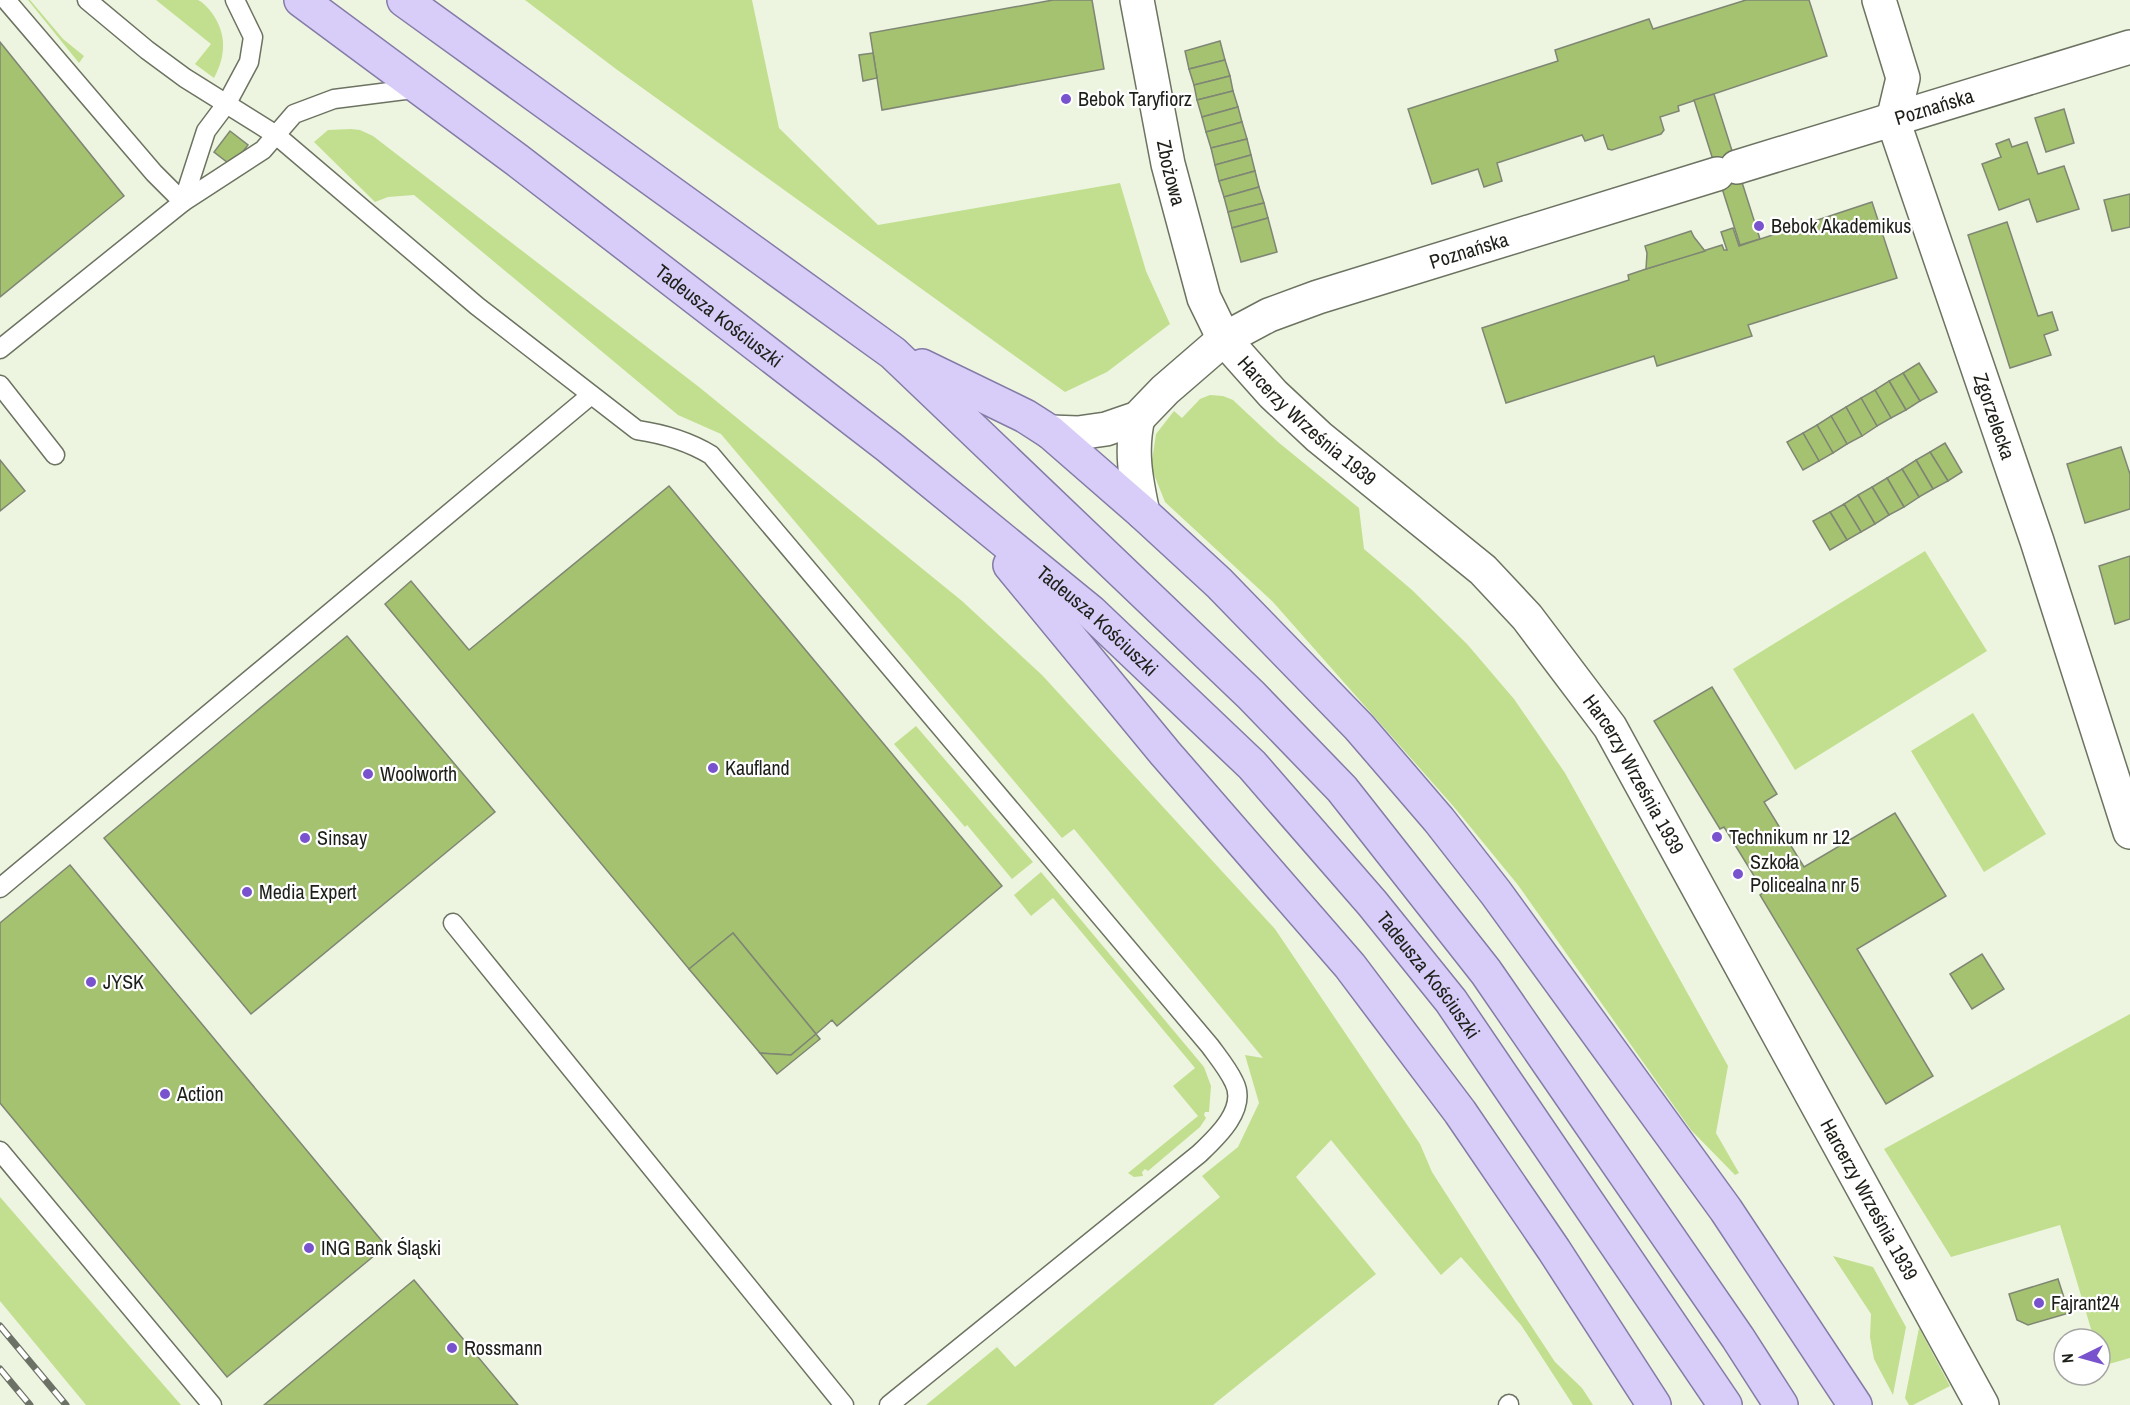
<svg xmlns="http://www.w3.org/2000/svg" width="2130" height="1405" viewBox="0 0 2130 1405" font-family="'Archivo Narrow',sans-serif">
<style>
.green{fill:#c1df8e}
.building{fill:#a4c270;stroke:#7f8674;stroke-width:1.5}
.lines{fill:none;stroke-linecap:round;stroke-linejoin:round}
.lane-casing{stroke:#6c7361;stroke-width:21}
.street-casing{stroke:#6c7361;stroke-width:36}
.primary-casing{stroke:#847ba7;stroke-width:36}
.lane{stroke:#fff;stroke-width:18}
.street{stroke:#fff;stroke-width:33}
.primary{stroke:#d7cdf8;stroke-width:33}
.rail-casing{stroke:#6d7266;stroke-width:7}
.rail{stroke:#fff;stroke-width:4.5;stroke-dasharray:14;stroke-linecap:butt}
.poi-dot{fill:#7953cd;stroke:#fff;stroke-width:2}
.labels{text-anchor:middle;stroke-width:4.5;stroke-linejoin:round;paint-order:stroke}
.poi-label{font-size:20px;fill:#1d2019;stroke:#fff;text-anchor:start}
.street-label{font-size:20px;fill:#1d2019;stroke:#fff}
</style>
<rect width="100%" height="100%" fill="#edf5e1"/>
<!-- green -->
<g class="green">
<polygon points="28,0 30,0 63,39 84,56 79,63"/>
<path d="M156,0C164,0 191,0 198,0C203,2 209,9 212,13C227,34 226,56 214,78L195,64L211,44Z"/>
<polygon points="525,0 752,0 779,128 878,225 1120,183 1146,271 1170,324 1107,372 1065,392 616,69"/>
<polygon points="351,129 360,130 373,136 699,387 962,601 1042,675 1275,929 1420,1144 1432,1172 1520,1309 1555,1362 1582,1388 1593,1405 1573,1405 1521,1325 1461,1257 1441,1275 1331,1140 1296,1177 1376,1274 1213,1405 926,1405 997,1347 1015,1367 1220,1197 1202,1176 1238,1147 1259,1103 1245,1055 1263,1058 1074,829 1062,838 721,434 678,415 414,195 388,197 375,202 314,142 328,130"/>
<polygon points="1210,395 1223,396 1233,400 1278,442 1359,508 1364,549 1412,590 1467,644 1514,699 1565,773 1728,1066 1716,1133 1739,1173 1735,1175 1691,1130 1518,885 1454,807 1273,602 1165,502 1151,467 1156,434 1174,411 1182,418 1200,399"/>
<polygon points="1925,551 1987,651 1795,770 1733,669"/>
<polygon points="1973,713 2046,834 1984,872 1911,751"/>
<polygon points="916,726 1033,862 1012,879 967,825 965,827 894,744"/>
<polygon points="1041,872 1204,1067 1211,1086 1209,1112 1205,1112 1204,1115 1206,1118 1200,1127 1148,1171 1145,1169 1142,1172 1143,1176 1134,1177 1128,1173 1198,1116 1173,1086 1195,1068 1053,898 1031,916 1014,895"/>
<polygon points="2130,1014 2130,1358 2102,1366 2100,1339 2094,1339 2060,1225 1951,1257 1884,1149"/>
<polygon points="0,1197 181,1405 86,1405 0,1301"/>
<polygon points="1833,1256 1873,1267 1906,1327 1893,1395 1874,1359 1870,1337 1871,1314"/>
<polygon points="1919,1328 1950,1386 1913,1405 1909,1405 1905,1398"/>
</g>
<!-- building -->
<g class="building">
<polygon points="1053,0 1092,0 1104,69 882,110 870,33"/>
<polygon points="1746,0 1809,0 1827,56 1678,106 1679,111 1660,117 1664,130 1661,134 1612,150 1608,149 1603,135 1585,141 1582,135 1497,163 1502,181 1484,187 1478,169 1432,184 1408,109 1558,61 1555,50 1649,19 1653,29"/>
<polygon points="1220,41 1225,60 1189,69 1185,51"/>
<polygon points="0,42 124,196 0,297"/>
<polygon points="873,53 877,78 863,81 859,55"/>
<polygon points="1225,60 1230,76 1194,85 1189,69"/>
<polygon points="1230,76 1233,91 1197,100 1194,85"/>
<polygon points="1233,91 1238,107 1202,117 1197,100"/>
<polygon points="1714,94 1760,239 1740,245 1694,100"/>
<polygon points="1238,107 1242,122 1206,132 1202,117"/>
<polygon points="2064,109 2074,143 2046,152 2035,118"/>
<polygon points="1242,122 1247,139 1211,148 1206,132"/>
<polygon points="230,131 248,145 232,166 214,152"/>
<polygon points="1247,139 1251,155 1215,165 1211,148"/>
<polygon points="2009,139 2012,147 2027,142 2038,174 2064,166 2079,209 2037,222 2029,199 1999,210 1982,164 2001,157 1996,144"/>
<polygon points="1251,155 1255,171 1219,181 1215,165"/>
<polygon points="1255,171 1259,187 1224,197 1219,181"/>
<polygon points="1259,187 1264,203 1228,212 1224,197"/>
<polygon points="2130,194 2130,227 2112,231 2104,200"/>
<polygon points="1872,202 1897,278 1748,325 1752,336 1657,366 1654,356 1506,403 1482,328 1629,280 1628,275 1646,269 1722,245 1724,250 1727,250 1721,232 1733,228 1739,246"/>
<polygon points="1264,203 1268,218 1232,228 1228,212"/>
<polygon points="1268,218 1277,252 1241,262 1232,228"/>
<polygon points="2007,222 2038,316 2052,312 2058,330 2044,335 2051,355 2010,368 1968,235"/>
<polygon points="1691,231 1694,237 1705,251 1646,269 1647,253 1645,246"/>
<polygon points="1919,363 1937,392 1920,401 1903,373"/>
<polygon points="1903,373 1920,401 1906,410 1889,381"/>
<polygon points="1889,381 1906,410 1891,418 1875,390"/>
<polygon points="1875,390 1891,418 1877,426 1861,398"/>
<polygon points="1861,398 1877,426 1862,436 1846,407"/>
<polygon points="1846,407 1862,436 1847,444 1831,416"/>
<polygon points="1831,416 1847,444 1833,453 1817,425"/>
<polygon points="1817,425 1833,453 1819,461 1803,433"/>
<polygon points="1803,433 1819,461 1803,470 1787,442"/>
<polygon points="1945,443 1962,472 1948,481 1930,452"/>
<polygon points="2121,447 2130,474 2130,509 2085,523 2067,464"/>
<polygon points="1930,452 1948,481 1933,489 1916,460"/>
<polygon points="0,460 25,491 0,511"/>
<polygon points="1916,460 1933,489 1919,497 1902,469"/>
<polygon points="1902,469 1919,497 1904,507 1887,478"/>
<polygon points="1887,478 1904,507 1889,515 1872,487"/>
<polygon points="669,486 1002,886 837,1026 832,1020 816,1034 733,933 689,969 385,604 411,581 469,650"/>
<polygon points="1872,487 1889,515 1875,524 1858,495"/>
<polygon points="1858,495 1875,524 1861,532 1844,504"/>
<polygon points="1844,504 1861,532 1847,540 1830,512"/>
<polygon points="1830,512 1847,540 1830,550 1813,521"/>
<polygon points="2130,556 2130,619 2115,624 2099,566"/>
<polygon points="347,636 495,812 251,1014 104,838"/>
<polygon points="1712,687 1777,794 1764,802 1804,867 1895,813 1946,896 1857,949 1933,1076 1886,1104 1760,895 1764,892 1724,827 1720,829 1654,721"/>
<polygon points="70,865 386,1246 227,1377 0,1103 0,923"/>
<polygon points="733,933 816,1034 791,1055 760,1053 689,969"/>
<polygon points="1982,954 2004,989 1972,1009 1950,974"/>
<polygon points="816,1034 820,1039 777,1074 760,1053 791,1055"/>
<polygon points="2058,1279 2069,1313 2028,1325 2017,1320 2009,1294"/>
<polygon points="414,1280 518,1405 264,1405"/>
</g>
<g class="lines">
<!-- lane casing -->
<g class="lane-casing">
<g id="lane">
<path d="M87,0L147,50L185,78L276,135L477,306L637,430C664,434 688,441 711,455L1210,1046C1218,1057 1228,1069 1234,1082C1248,1109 1216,1138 1199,1154L889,1405"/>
<polyline points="235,0 253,37 249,62 227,103 206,131 183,202 263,150 294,114 334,99 421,88"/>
<polyline points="0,349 183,202 154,173 6,0"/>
<polyline points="0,385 55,455"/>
<polyline points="0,888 591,395"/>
<polyline points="453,923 844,1405"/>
<polyline points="0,1151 212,1405"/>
<polyline points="1508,1405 1509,1404"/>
</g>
</g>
<!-- street casing -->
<g class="street-casing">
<g id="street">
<path id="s1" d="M1137,0L1168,164L1204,298L1224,339L1273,394L1319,437L1483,570L1527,617L1610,727L1982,1405"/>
<path id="s2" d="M1879,0L1903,78L1893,120L2037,541L2130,832"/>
<path id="s3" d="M1737,167L2130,47"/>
<path d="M1138,418C1130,451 1136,480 1143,513"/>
<path id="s4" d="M1050,432L1078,433L1106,429L1138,418L1165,390L1224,339L1269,315L1318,297L1717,174"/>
</g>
</g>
<!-- primary casing -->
<g class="primary-casing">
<g id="primary">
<path id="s5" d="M301,0L517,160L889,447L1091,612L1252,765L1372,903L1451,1001L1725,1405"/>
<polyline points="404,0 893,353 1251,695 1342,789 1486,972 1738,1338 1781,1405"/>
<polyline points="922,366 1025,416 1050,432 1143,513 1219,583 1359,727 1439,820 1496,893 1726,1210 1855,1405"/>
<polyline points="1010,565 1165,753 1350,966 1460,1112 1554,1250 1654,1405"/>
</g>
</g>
<!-- lane -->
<use href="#lane" class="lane"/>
<!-- street -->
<use href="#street" class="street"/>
<!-- primary -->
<use href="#primary" class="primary"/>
<!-- rail casing -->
<g class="rail-casing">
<g id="rail">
<polyline points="0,1326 66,1405"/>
<polyline points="0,1369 30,1405"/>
</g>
</g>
<!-- rail -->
<use href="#rail" class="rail"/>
</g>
<!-- markers -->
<g class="poi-dot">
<circle cx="1066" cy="99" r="6"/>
<circle cx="1759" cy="226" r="6"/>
<circle cx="713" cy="768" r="6"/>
<circle cx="368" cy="774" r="6"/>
<circle cx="1717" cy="837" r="6"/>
<circle cx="305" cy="838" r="6"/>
<circle cx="1738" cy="874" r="6"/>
<circle cx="247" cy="892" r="6"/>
<circle cx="91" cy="982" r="6"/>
<circle cx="165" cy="1094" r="6"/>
<circle cx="309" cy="1248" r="6"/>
<circle cx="2039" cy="1303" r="6"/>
<circle cx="452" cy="1348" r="6"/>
</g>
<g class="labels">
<!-- poi labels -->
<g class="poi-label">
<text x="1078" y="106">Bebok Taryfiorz</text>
<text x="1771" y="233">Bebok Akademikus</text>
<text x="725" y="775">Kaufland</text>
<text x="380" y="781">Woolworth</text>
<text x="1729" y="844">Technikum nr 12</text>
<text x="317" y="845">Sinsay</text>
<text x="1750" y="869">Szkoła<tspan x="1750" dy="23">Policealna nr 5</tspan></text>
<text x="259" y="899">Media Expert</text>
<text x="103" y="989">JYSK</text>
<text x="177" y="1101">Action</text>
<text x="321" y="1255">ING Bank Śląski</text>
<text x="2051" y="1310">Fajrant24</text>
<text x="464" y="1355">Rossmann</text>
</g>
<!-- street labels -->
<g class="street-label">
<text dy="7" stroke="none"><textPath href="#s3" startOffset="206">Poznańska</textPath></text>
<text dy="7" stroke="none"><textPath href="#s1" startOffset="176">Zbożowa</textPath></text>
<text dy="7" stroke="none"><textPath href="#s4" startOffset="468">Poznańska</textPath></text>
<text dy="7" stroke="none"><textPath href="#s5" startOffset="524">Tadeusza Kościuszki</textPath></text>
<text dy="7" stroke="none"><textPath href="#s2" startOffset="438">Zgorzelecka</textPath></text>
<text dy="7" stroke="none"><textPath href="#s1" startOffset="468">Harcerzy Września 1939</textPath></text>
<text dy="7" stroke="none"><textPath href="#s5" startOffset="1010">Tadeusza Kościuszki</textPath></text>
<text dy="7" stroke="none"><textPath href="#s1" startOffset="954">Harcerzy Września 1939</textPath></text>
<text dy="7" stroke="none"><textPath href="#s5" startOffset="1496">Tadeusza Kościuszki</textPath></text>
<text dy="7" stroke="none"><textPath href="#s1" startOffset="1440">Harcerzy Września 1939</textPath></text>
</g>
</g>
<!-- north arrow -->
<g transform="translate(2082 1357) rotate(265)"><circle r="28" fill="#ffffff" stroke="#a5a6a3" stroke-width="1.5"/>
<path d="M0-4.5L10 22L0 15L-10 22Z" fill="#7953cd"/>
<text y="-9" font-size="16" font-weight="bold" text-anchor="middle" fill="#1d2019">N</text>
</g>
</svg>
